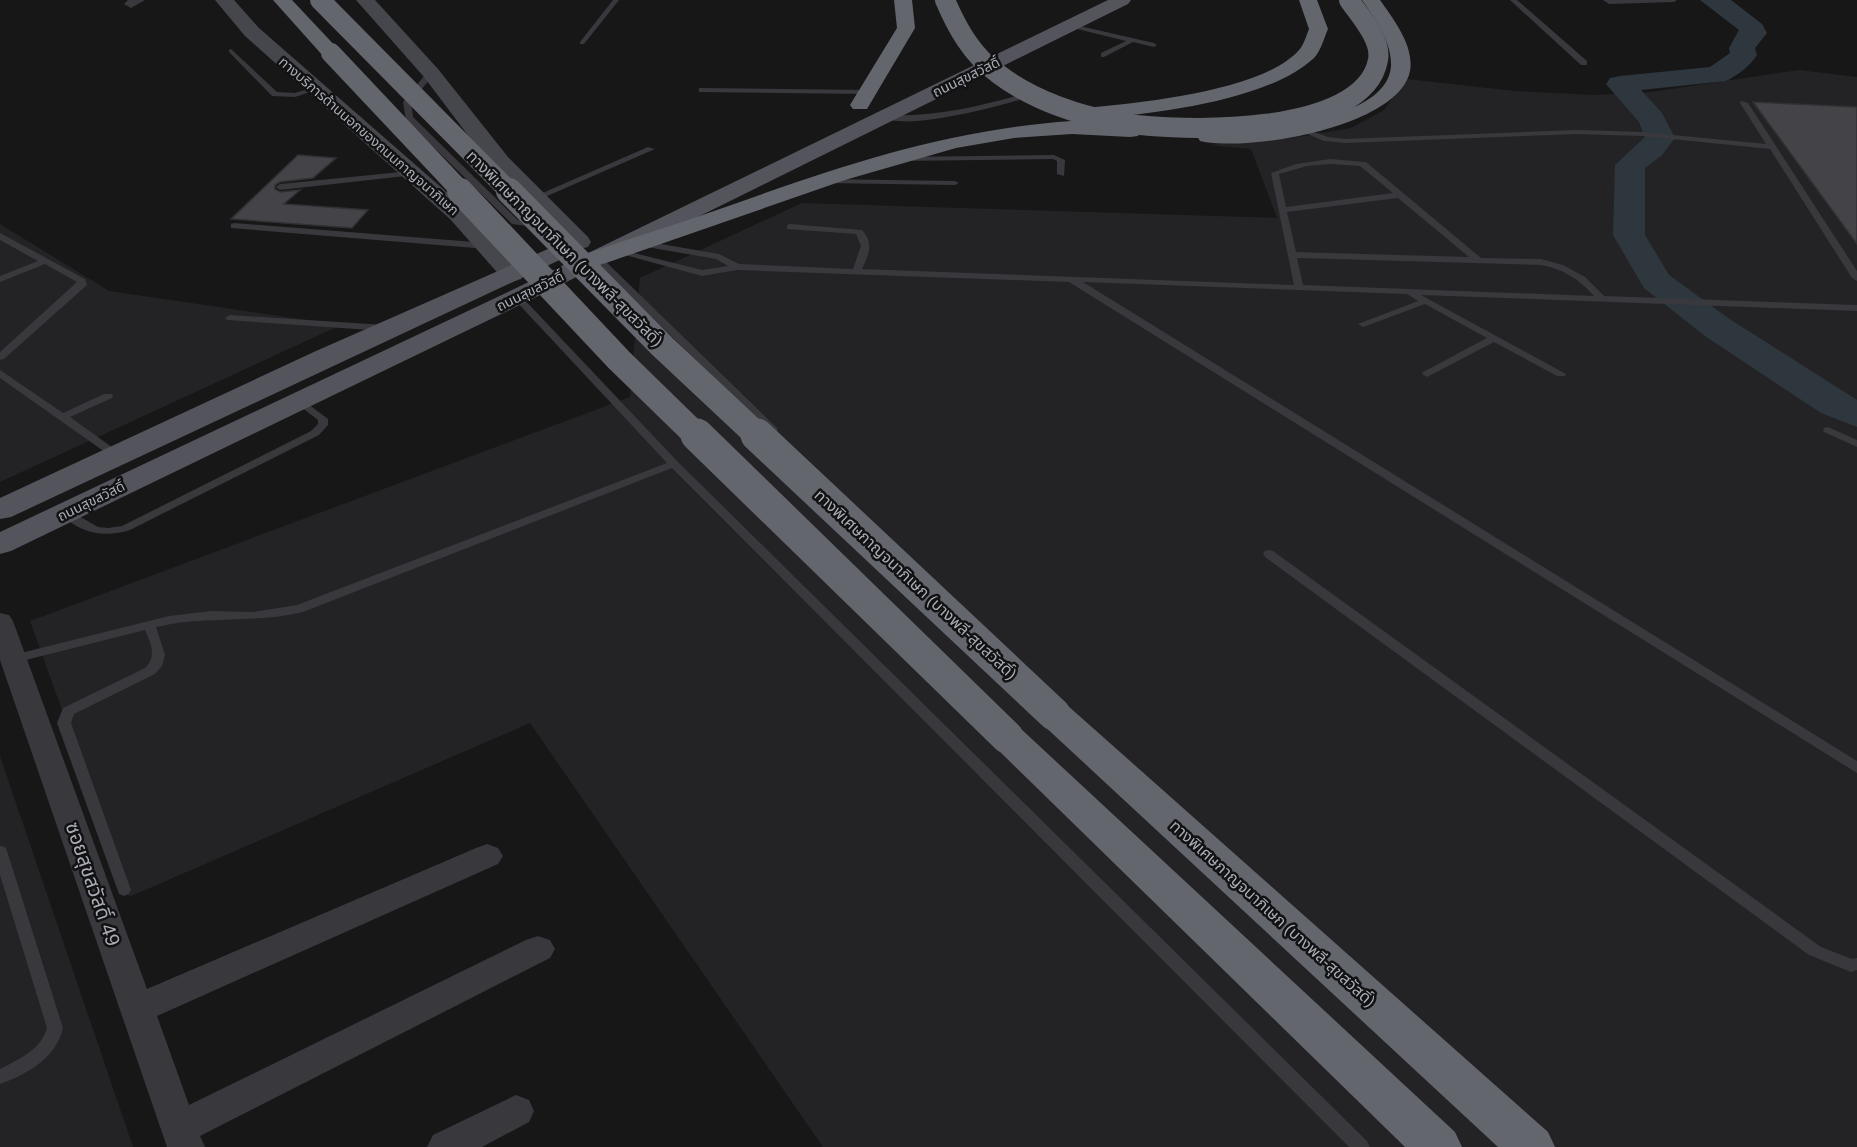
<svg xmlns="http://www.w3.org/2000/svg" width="1857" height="1147" viewBox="0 0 1857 1147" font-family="Arial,'Noto Sans Thai',sans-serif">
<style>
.built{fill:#232325}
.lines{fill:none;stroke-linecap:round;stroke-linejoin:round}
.river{fill:#2f373e;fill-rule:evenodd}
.building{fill:#444448;stroke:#313134;stroke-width:1.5}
.lane{fill:#38383d;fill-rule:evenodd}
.street{fill:#38383d;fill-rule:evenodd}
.secondary{fill:#46474d;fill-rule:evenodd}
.primary{fill:#54555c;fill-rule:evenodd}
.highway{fill:#64666e;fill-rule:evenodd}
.highway-bridge-far2{stroke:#64666e;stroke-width:20}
.highway-bridge-far1{stroke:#64666e;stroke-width:26}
.highway-bridge{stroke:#64666e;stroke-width:33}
.labels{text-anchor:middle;stroke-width:5;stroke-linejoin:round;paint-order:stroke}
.far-street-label{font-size:14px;fill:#aaadb7;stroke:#121213}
.street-label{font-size:16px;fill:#aaadb7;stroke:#121213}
.near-street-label{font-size:20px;fill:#aaadb7;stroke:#121213}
</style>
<rect width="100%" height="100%" fill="#171718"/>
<!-- built -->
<g class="built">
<polygon points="1799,70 1857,77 1857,1147 823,1147 530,723 129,897 30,621 630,397 640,278 802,203 1277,218 1251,149 1208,145 1292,138 1351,128 1384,110 1406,79 1515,91 1595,95 1651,92"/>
<polygon points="0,224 109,291 341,325 0,482"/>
<polygon points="0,756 133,1147 0,1147"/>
</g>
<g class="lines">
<!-- river -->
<path class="river" d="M1700,0H1731L1762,24L1767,33L1755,48L1757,55C1749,67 1738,75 1726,81L1641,90L1662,113L1675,138L1662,155L1645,168V235L1669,275L1731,320L1857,400V427L1821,413L1705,336L1644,288L1613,235L1615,165L1645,137L1639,122L1606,84L1610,78L1620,76L1710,67L1730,53L1729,48L1739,30Z"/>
</g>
<!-- building -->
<g class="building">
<polygon points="1753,102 1857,107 1857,244"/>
<polygon points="298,155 336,158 313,178 280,182 275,185 275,189 280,192 300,190 284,204 368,210 352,228 231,219"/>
</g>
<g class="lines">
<!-- lane -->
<g class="lane">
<polygon points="613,0 619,0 584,44 580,44 580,42"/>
<polygon points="1510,0 1517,0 1587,61 1587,65 1581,65"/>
<polygon points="1603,0 1677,0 1674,2 1609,4"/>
<polygon points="1071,24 1154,43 1157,45 1154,47 1133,42 1104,57 1101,57 1101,53 1126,41 1069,27 1069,25"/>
<polygon points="231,49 277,92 295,93 315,87 319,89 295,97 272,96 229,52 229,50"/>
<polygon points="428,71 435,73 411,102 413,117 518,220 541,224 541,228 512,224 406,120 403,102"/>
<polygon points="699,88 867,90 871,92 867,94 702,92 699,92"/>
<path d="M1016,96L1020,98L1019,100C992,108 905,131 882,117L886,115C932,117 972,108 1016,96Z"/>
<polygon points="1741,101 1748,103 1857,271 1857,281 1852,278 1770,149 1642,136 1577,134 1345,143 1324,141 1296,129 1300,127 1328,137 1345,139 1577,130 1642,132 1766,144 1740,103"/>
<polygon points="648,147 655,149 538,200 531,198"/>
<polygon points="1054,155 1065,160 1064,176 1057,174 1057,161 1053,159 903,161 899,159 903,157"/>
<path d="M1330,159L1366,162L1481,258L1541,259L1563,265L1585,277L1604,296L1857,305V311L1421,295L1566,374L1565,376H1557L1494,342L1427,377L1422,374L1423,372L1487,338L1425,304L1366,326L1363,327L1358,324L1418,301L1407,294L1083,282L1857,761V773L1069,282L737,270L702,276L614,252L618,249L702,270L728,266L716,259L641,246L640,244L644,241L719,254L739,264L853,269L861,246L856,234L787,229V225L790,224L862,230C874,243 869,254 862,269L1294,285L1271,173L1296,164ZM1330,164L1360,166L1393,193L1286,207L1279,174L1307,166ZM1398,198L1469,257L1296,252L1287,212ZM1297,258L1541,265C1563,269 1579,279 1594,296L1303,285Z"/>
<polygon points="411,171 414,171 414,175 280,190 276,187 280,184"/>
<polygon points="821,179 955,181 959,183 955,185 824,183 820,181"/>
<polygon points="234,223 487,243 491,246 487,249 231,228 231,224"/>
<polygon points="0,233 85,279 87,285 4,359 0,360 0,352 77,282 45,264 0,282 0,276 38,261 0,240"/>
<polygon points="597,255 600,256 777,428 778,430 777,432 769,432 594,260 594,256"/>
<path d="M517,294L520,295L678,462L1367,1141L1370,1147H1349L672,468L303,612C255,624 205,615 156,627L165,655L162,666L155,674L74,714L71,723L131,890L129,894L124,896L119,894L57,723L63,708L145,668C157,656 151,644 145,630L14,663L9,662L8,659L9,656L169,616L211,611L253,612L297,605L667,463L514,299L512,297Z"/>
<polygon points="230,315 385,325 390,328 385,331 227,320 225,318"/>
<polygon points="0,370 63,413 104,394 112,394 113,396 112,398 70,417 120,453 121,455 120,457 112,457 0,378"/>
<path d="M300,398L328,419V425L319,435L130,530C104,538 80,534 60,513L66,510L70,511L98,527L108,528L122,526L311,431L318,424V420L296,403L295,401Z"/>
<polygon points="1828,427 1857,440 1857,447 1824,432 1823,430 1824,428"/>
<polygon points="1269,550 1273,551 1821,947 1852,959 1857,958 1857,970 1851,972 1809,955 1265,557 1263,554 1265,551"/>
<path d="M0,846L5,847L7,851L63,1028C56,1058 28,1074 0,1084V1069C19,1059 41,1050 47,1028L0,875Z"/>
</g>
<!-- street -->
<g class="street">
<polygon points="128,0 145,0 131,8 124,4"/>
<polygon points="0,613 9,615 13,621 147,989 476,848 487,844 498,848 503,856 498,864 157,1016 189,1105 526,940 538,936 550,940 555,949 550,958 200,1136 205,1147 167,1147 0,660"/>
<polygon points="516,1095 529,1100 534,1111 529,1122 482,1147 427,1147 433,1135"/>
</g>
<!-- secondary -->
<g class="secondary">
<polygon points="215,0 234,0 259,28 466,209 521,269 525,274 521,279 512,282 503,279 450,219 245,36"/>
<polygon points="356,0 375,0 438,69 508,157 588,237 591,242 588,247 579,249 570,247 492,167 424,77"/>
</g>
<!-- primary -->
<g class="primary">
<polygon points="1108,0 1131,0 1128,4 526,302 11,551 0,554 0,532 508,292"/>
<polygon points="557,245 566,247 569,252 566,257 11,517 0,519 0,498 316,351"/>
</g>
<!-- highway -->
<g class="highway">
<polygon points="273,0 292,0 338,49 341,53 338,57 324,57"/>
<polygon points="894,0 912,0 915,28 867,109 853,109 850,105 897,28"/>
<path d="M1299,0H1317L1328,29C1324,38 1321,51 1314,58C1268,101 1156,113 1095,119L1088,117L1085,113L1088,109L1095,107C1146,102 1264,90 1299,50C1304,45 1306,36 1309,29Z"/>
<path d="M1362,0H1380C1394,20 1417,49 1409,75C1392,128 1248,152 1200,141L1197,136L1200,131L1208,130C1250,130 1387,124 1391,66C1392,42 1375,19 1362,0Z"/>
<path d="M1072,121L1130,125L1138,126L1141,131L1138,136L1130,137L1072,134L1014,138L956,148L845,180L606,263L597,265L588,263L585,258L588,253C631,238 675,225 717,210C838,167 943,130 1072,121Z"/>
<polygon points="1054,701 1067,705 1548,1132 1555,1147 1498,1147 1041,723 1036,714 1041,705"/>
<polygon points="1007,724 1020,728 1455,1132 1462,1147 1405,1147 994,746 988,737 994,728"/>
</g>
<!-- highway-bridge-far2 -->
<g class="highway-bridge-far2">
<polyline points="320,0 510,192"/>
<path d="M945,0C957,28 972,55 997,73C1032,100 1079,116 1122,123C1180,132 1364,137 1378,60C1382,40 1360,16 1349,0"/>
<polyline points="331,53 462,192"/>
</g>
<!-- highway-bridge-far1 -->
<g class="highway-bridge-far1">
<polyline points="460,191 619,360 698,437"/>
<polyline points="509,191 663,347 759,437"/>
</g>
<!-- highway-bridge -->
<g class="highway-bridge">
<polyline points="697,435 1007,737"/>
<polyline points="757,435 1054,714"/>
</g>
</g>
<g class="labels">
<!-- far-street labels -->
<g class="far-street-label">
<text transform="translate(966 77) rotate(-26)" y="5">ถนนสุขสวัสดิ์</text>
<text transform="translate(369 136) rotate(41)" y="5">ทางบริการด้านนอกของถนนกาญจนาภิเษก</text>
<text transform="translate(530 291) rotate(-26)" y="5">ถนนสุขสวัสดิ์</text>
<text transform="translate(91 501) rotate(-26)" y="5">ถนนสุขสวัสดิ์</text>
</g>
<!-- street labels -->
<g class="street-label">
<text transform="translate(565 248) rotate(45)" y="6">ทางพิเศษกาญจนาภิเษก (บางพลี-สุขสวัสดิ์)</text>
<text transform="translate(916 584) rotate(43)" y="6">ทางพิเศษกาญจนาภิเษก (บางพลี-สุขสวัสดิ์)</text>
<text transform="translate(1273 913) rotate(42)" y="6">ทางพิเศษกาญจนาภิเษก (บางพลี-สุขสวัสดิ์)</text>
</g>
<!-- near-street labels -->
<g class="near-street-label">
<text transform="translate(93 884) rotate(71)" y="7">ซอยสุขสวัสดิ์ 49</text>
</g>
</g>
</svg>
